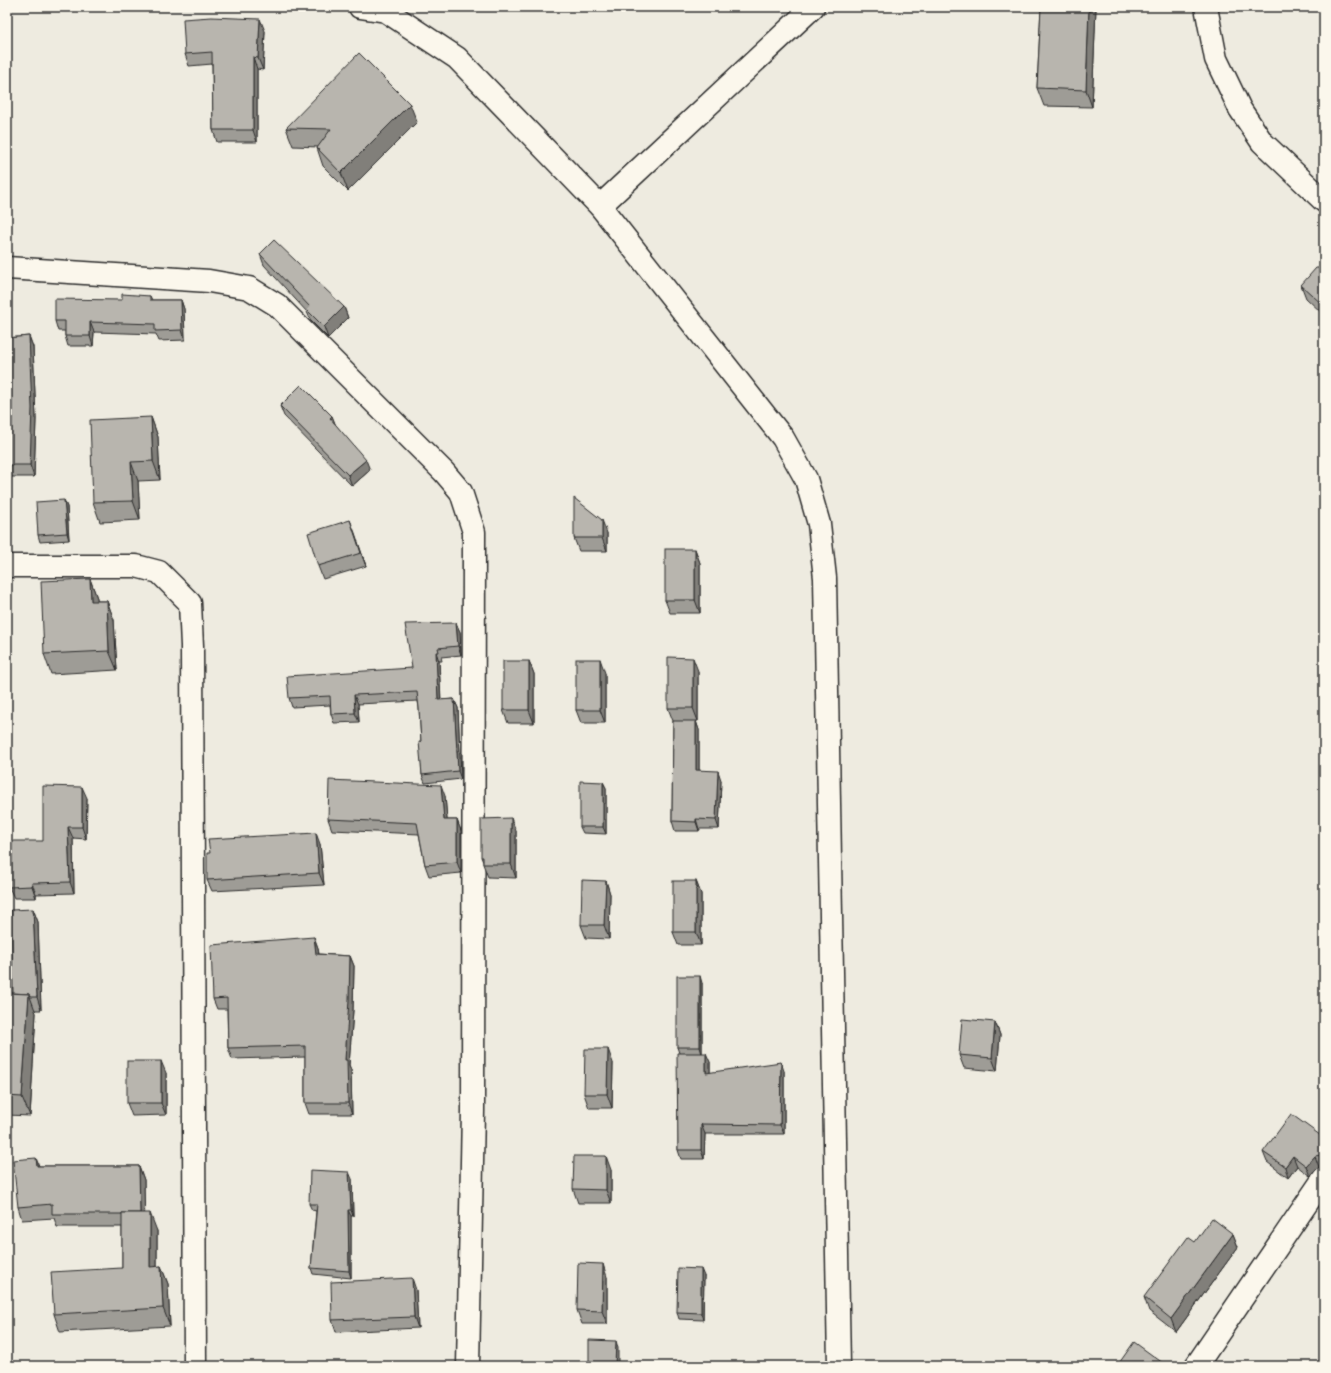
<svg xmlns="http://www.w3.org/2000/svg" width="1331" height="1373" viewBox="0 0 1331 1373" font-family="Sriracha,sans-serif">
<style>
.lines{fill:none;stroke-linecap:round;stroke-linejoin:round}
.street-casing{stroke:#2b2b2b;stroke-width:25}
.street{stroke:#fbf7ec;stroke-width:22}
.wall{fill:#9e9c96;stroke:#2b2b2b}
.shaded-wall{fill:#817f7a;stroke:#2b2b2b}
.building{fill:#b8b5ae;stroke:#2b2b2b}
</style>
<rect width="100%" height="100%" fill="#eeebe0"/>
<filter id="ink" filterUnits="userSpaceOnUse"><feTurbulence type="fractalNoise" baseFrequency=".025" numOctaves="2"/><feDisplacementMap in="SourceGraphic" scale="8" xChannelSelector="R" yChannelSelector="G"/><feConvolveMatrix kernelMatrix="1 2 1 2 8 2 1 2 1" color-interpolation-filters="sRGB"/></filter>
<g filter="url(#ink)">
<g class="lines">
<!-- street casing -->
<g class="street-casing">
<g id="street">
<polyline points="360,7 386,11 457,58 600,206 783,438 806,479 819,524 825,578 839,1366"/>
<polyline points="1206,7 1216,59 1240,109 1262,142 1324,201"/>
<polyline points="600,206 813,7"/>
<polyline points="7,268 209,281 249,288 277,305 444,472 461,492 474,532 473,1111 468,1366"/>
<polyline points="7,566 136,566 159,572 190,603 192,646 195,1366"/>
<polyline points="1196,1366 1324,1178"/>
</g>
</g>
<!-- street -->
<use href="#street" class="street"/>
</g>
<!-- wall -->
<g class="wall">
<polygon points="1041,7 1096,7 1092,107 1044,106 1037,88"/>
<polygon points="265,31 263,70 257,69 257,142 217,142 213,130 212,64 189,66 185,54"/>
<polygon points="417,122 348,191 323,166 317,148 318,147 293,146 286,128"/>
<polygon points="260,254 344,307 348,318 328,338 311,321 307,312 264,265"/>
<polygon points="1324,268 1324,315 1306,298 1301,285"/>
<polygon points="150,296 152,300 181,300 184,309 185,340 159,341 156,334 94,332 93,346 68,346 65,336 65,331 58,331 55,321 122,300"/>
<polygon points="29,336 33,347 36,419 34,477 7,477 7,338"/>
<polygon points="280,406 332,416 335,424 370,470 352,486 284,416"/>
<polygon points="151,417 158,437 160,480 138,481 140,520 100,522 93,502"/>
<polygon points="64,500 67,507 69,540 40,542 38,535"/>
<polygon points="350,520 366,566 323,579 318,566"/>
<polygon points="607,533 607,551 579,551 574,538"/>
<polygon points="695,549 700,563 700,613 670,613 665,600"/>
<polygon points="90,579 97,598 97,601 107,601 114,620 117,670 51,674 44,654"/>
<polygon points="456,623 460,632 461,655 441,657 442,661 439,661 441,700 454,699 458,708 461,779 425,783 422,775 421,742 419,708 418,701 358,704 359,722 334,723 331,714 330,705 292,707 289,698 412,668"/>
<polygon points="529,661 534,674 534,723 508,723 503,710"/>
<polygon points="698,671 698,721 696,721 699,730 699,770 721,780 719,829 699,829 699,831 675,831 672,821 673,721 668,708"/>
<polygon points="605,673 605,723 581,723 576,710"/>
<polygon points="603,782 606,788 606,834 583,833 580,827"/>
<polygon points="445,796 447,820 457,820 461,831 461,873 429,876 425,865 419,834 332,830 328,819"/>
<polygon points="87,798 86,839 73,838 74,893 36,894 36,898 14,898 9,887"/>
<polygon points="516,831 516,878 488,877 483,864 483,862 481,857"/>
<polygon points="320,844 324,885 212,891 207,880"/>
<polygon points="606,881 610,894 609,939 586,938 581,925"/>
<polygon points="696,881 701,894 701,945 678,945 673,932"/>
<polygon points="33,909 38,922 41,1010 35,1010 36,1013 30,1116 7,1115 7,993 13,993"/>
<polygon points="314,937 318,948 319,954 350,956 354,966 353,1010 349,1065 351,1070 352,1114 309,1114 305,1103 305,1057 232,1059 228,1048 227,1009 217,1009 213,999"/>
<polygon points="702,983 702,1053 710,1062 710,1073 784,1071 784,1134 705,1134 704,1159 681,1159 678,1150 679,1053 677,1047"/>
<polygon points="995,1022 1000,1035 997,1071 964,1068 959,1055"/>
<polygon points="613,1063 612,1108 589,1108 584,1094"/>
<polygon points="166,1073 166,1115 132,1116 127,1103"/>
<polygon points="1324,1138 1324,1166 1319,1167 1310,1176 1297,1166 1288,1178 1267,1162 1263,1152"/>
<polygon points="39,1166 139,1166 144,1180 144,1213 157,1231 157,1267 161,1266 168,1284 170,1326 60,1332 54,1314 122,1268 122,1227 57,1227 54,1218 22,1220 18,1207"/>
<polygon points="611,1170 611,1203 578,1203 573,1189"/>
<polygon points="352,1179 353,1216 351,1216 351,1278 313,1274 311,1268 316,1211 312,1210 309,1204"/>
<polygon points="1233,1234 1238,1247 1176,1332 1149,1311 1144,1297"/>
<polygon points="704,1276 703,1320 679,1319 677,1312"/>
<polygon points="607,1277 607,1324 582,1324 577,1310"/>
<polygon points="416,1290 418,1328 336,1332 332,1320"/>
</g>
<!-- shaded-wall -->
<g class="shaded-wall">
<polygon points="1089,7 1096,7 1092,107 1086,90"/>
<polygon points="260,19 265,31 263,70 258,58"/>
<polygon points="253,57 257,69 257,142 253,130"/>
<polygon points="410,104 417,122 348,191 341,173"/>
<polygon points="181,300 184,309 185,340 182,330"/>
<polygon points="344,307 348,318 328,338 324,327"/>
<polygon points="90,322 94,332 93,346 90,336"/>
<polygon points="29,336 33,347 36,419 34,477 30,465"/>
<polygon points="332,416 336,426 330,418"/>
<polygon points="151,417 158,437 160,480 153,461"/>
<polygon points="366,460 370,470 352,486 348,475"/>
<polygon points="131,462 138,481 140,520 133,501"/>
<polygon points="64,500 67,507 69,540 67,533"/>
<polygon points="350,520 355,533 366,566 361,553"/>
<polygon points="602,520 607,533 607,551 602,538"/>
<polygon points="695,549 700,563 700,613 695,600"/>
<polygon points="90,579 97,598 98,621 91,601"/>
<polygon points="107,601 114,620 117,670 109,651"/>
<polygon points="456,623 460,632 461,655 458,646"/>
<polygon points="436,652 439,661 441,708 438,700"/>
<polygon points="693,658 698,671 698,721 693,708"/>
<polygon points="600,659 605,673 605,723 600,710"/>
<polygon points="529,661 534,674 534,723 529,710"/>
<polygon points="354,695 358,704 359,722 355,713"/>
<polygon points="454,699 458,708 461,779 458,771"/>
<polygon points="696,721 699,730 699,779 696,770"/>
<polygon points="718,771 721,780 719,829 716,820"/>
<polygon points="603,782 606,788 606,834 603,827"/>
<polygon points="441,785 445,796 448,831 444,820"/>
<polygon points="82,787 87,798 86,839 82,827"/>
<polygon points="511,818 516,831 516,878 511,864"/>
<polygon points="696,819 699,829 699,831 696,822"/>
<polygon points="457,820 461,831 461,873 457,862"/>
<polygon points="68,827 73,838 74,893 70,882"/>
<polygon points="316,833 320,844 324,885 319,873"/>
<polygon points="606,881 610,894 609,939 604,925"/>
<polygon points="696,881 701,894 701,945 696,932"/>
<polygon points="32,883 36,894 36,898 32,886"/>
<polygon points="33,909 38,922 41,1010 37,997"/>
<polygon points="314,937 318,948 320,965 316,954"/>
<polygon points="350,956 354,966 353,1010 349,1065 351,1070 352,1114 348,1103 345,1060"/>
<polygon points="700,976 702,983 702,1054 700,1047"/>
<polygon points="29,994 36,1013 30,1116 22,1097"/>
<polygon points="995,1022 1000,1035 997,1071 992,1058"/>
<polygon points="608,1049 613,1063 612,1108 607,1094"/>
<polygon points="706,1053 710,1062 710,1082 706,1073"/>
<polygon points="161,1061 166,1073 166,1115 161,1103"/>
<polygon points="781,1062 784,1071 784,1134 780,1125"/>
<polygon points="701,1124 705,1134 704,1159 701,1150"/>
<polygon points="606,1156 611,1170 611,1203 606,1190"/>
<polygon points="1293,1156 1297,1166 1288,1178 1285,1167"/>
<polygon points="1315,1156 1319,1167 1310,1176 1306,1166"/>
<polygon points="36,1158 41,1171 37,1166"/>
<polygon points="139,1166 144,1180 145,1227 140,1214"/>
<polygon points="349,1172 352,1179 353,1216 351,1210"/>
<polygon points="348,1210 351,1216 351,1278 349,1271"/>
<polygon points="150,1213 157,1231 157,1285 150,1267"/>
<polygon points="1233,1234 1238,1247 1176,1332 1171,1319"/>
<polygon points="603,1264 607,1277 607,1324 602,1311"/>
<polygon points="161,1266 168,1284 170,1326 163,1308"/>
<polygon points="701,1269 704,1276 703,1320 701,1313"/>
<polygon points="412,1278 416,1290 418,1328 414,1317"/>
<polygon points="616,1341 618,1348 618,1366 615,1366"/>
</g>
<!-- building -->
<g class="building">
<polygon points="1041,7 1089,7 1086,90 1037,88"/>
<polygon points="211,17 260,19 258,58 253,57 253,130 213,130 212,52 185,54 183,19"/>
<polygon points="359,53 410,104 341,173 317,148 331,129 286,128"/>
<polygon points="274,240 344,307 324,327 307,310 310,307 260,254"/>
<polygon points="1316,268 1324,268 1324,306 1301,285"/>
<polygon points="122,294 150,296 150,300 181,300 182,330 155,331 155,324 90,322 90,336 65,336 65,321 55,321 55,299 122,300"/>
<polygon points="29,336 32,408 30,465 7,465 7,338"/>
<polygon points="301,385 332,416 330,418 366,460 348,475 280,406"/>
<polygon points="151,417 153,461 131,462 133,501 93,502 90,420"/>
<polygon points="574,498 602,520 602,538 574,538"/>
<polygon points="64,500 67,533 38,535 36,502"/>
<polygon points="350,520 361,553 318,566 308,533"/>
<rect x="665" y="549" width="30" height="51"/>
<polygon points="90,579 91,601 107,601 109,651 44,654 41,581"/>
<polygon points="456,623 458,646 438,648 439,652 436,652 438,700 454,699 458,771 422,775 419,742 421,742 419,708 417,692 354,695 355,713 331,714 330,696 289,698 287,676 412,668 405,624"/>
<polygon points="668,657 693,658 693,708 668,708"/>
<rect x="576" y="659" width="24" height="51"/>
<rect x="503" y="661" width="26" height="49"/>
<polygon points="673,721 696,721 696,770 718,771 716,820 696,819 696,822 672,821"/>
<polygon points="329,780 441,785 444,820 457,820 457,862 425,865 417,823 328,819"/>
<polygon points="580,781 603,782 603,827 580,827"/>
<polygon points="43,786 82,787 82,827 68,827 70,882 32,883 32,886 9,887 9,841 43,841"/>
<polygon points="511,818 511,864 483,864 483,857 481,857 481,819"/>
<polygon points="316,833 319,873 207,880 207,853 210,853 208,839"/>
<polygon points="582,880 606,881 604,925 581,925"/>
<rect x="673" y="881" width="23" height="51"/>
<polygon points="33,909 37,997 30,997 29,994 13,993 11,910"/>
<polygon points="314,937 316,954 350,956 349,1000 345,1060 347,1060 348,1103 305,1103 305,1046 228,1048 227,998 213,999 211,945"/>
<rect x="677" y="976" width="23" height="71"/>
<polygon points="7,993 29,994 22,1097 7,1096"/>
<polygon points="962,1019 995,1022 992,1058 959,1055"/>
<polygon points="585,1049 608,1049 607,1094 584,1094"/>
<polygon points="677,1053 706,1053 706,1073 781,1062 780,1125 701,1124 701,1150 678,1150"/>
<rect x="127" y="1061" width="34" height="42"/>
<polygon points="1291,1114 1324,1138 1324,1156 1321,1155 1315,1156 1306,1166 1293,1156 1285,1167 1263,1152"/>
<polygon points="574,1156 606,1156 606,1190 573,1189"/>
<polygon points="36,1158 37,1166 139,1166 140,1213 122,1213 122,1214 52,1214 52,1204 18,1207 13,1160"/>
<polygon points="310,1170 349,1172 351,1210 348,1210 349,1271 311,1268 317,1204 309,1204"/>
<polygon points="122,1213 150,1213 150,1267 161,1266 163,1308 54,1314 51,1272 122,1268"/>
<polygon points="1212,1218 1233,1234 1171,1319 1144,1297 1188,1237 1195,1242"/>
<polygon points="578,1263 603,1264 602,1311 577,1310"/>
<polygon points="678,1268 701,1269 701,1313 677,1312"/>
<polygon points="412,1278 414,1317 332,1320 331,1282"/>
<polygon points="589,1340 616,1341 615,1366 589,1366"/>
<polygon points="1134,1342 1167,1366 1117,1366"/>
</g>
</g>
<!-- margin -->
<rect width="1331" height="1373" fill="none" stroke="#fbf7ec" stroke-width="24"/>
<rect x="12" y="12" width="1307" height="1349" fill="none" stroke="#2b2b2b" stroke-width="1.5" filter="url(#ink)"/>
</svg>
